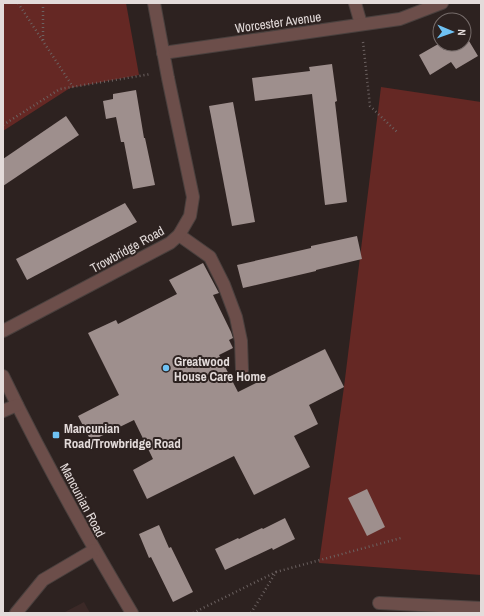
<svg xmlns="http://www.w3.org/2000/svg" width="484" height="616" viewBox="0 0 484 616" font-family="'Archivo Narrow',sans-serif">
<style>
.built{fill:#3b2927}
.green{fill:#652824}
.building{fill:#9e8f8d}
.lines{fill:none;stroke-linecap:round;stroke-linejoin:round}
.minor-casing{stroke:#4a403e;stroke-width:14}
.path{stroke:#6c6261;stroke-width:2.5;stroke-dasharray:1 3;stroke-linecap:butt}
.minor{stroke:#6c4e4a;stroke-width:12}
.poi-dot{fill:#6fc2f4;stroke:#2d2220;stroke-width:1.5}
.labels{text-anchor:middle;stroke-width:4;stroke-linejoin:round;paint-order:stroke}
.street-label{font-size:13px;fill:#e3dbda;stroke:#2d2220}
.poi-label{font-size:13px;font-weight:bold;fill:#e3dbda;stroke:#2d2220;text-anchor:start}
</style>
<rect width="100%" height="100%" fill="#2d2220"/>
<!-- built -->
<polygon class="built" points="84,602 90,613 63,613"/>
<!-- green -->
<g class="green">
<polygon points="3,3 126,3 139,75 70,88 3,131"/>
<polygon points="381,87 481,102 481,575 319,563 344,387"/>
</g>
<!-- building -->
<g class="building">
<polygon points="466,36 478,56 456,69 451,62 430,75 419,55 440,43 444,50 454,44 464,44 464,38"/>
<polygon points="332,64 337,101 335,102 347,202 325,205 312,94 255,101 252,78 310,71 309,67"/>
<polygon points="136,90 144,138 145,138 155,185 133,189 124,142 121,142 116,117 106,119 103,101 113,99 113,94"/>
<polygon points="233,102 255,222 232,226 209,106"/>
<polygon points="66,116 79,135 3,186 3,159"/>
<polygon points="125,203 137,222 27,280 16,259"/>
<polygon points="357,236 362,259 316,270 316,271 243,288 237,265 311,248 311,246"/>
<polygon points="203,263 219,293 213,295 231,332 233,338 229,340 233,348 219,355 238,392 325,349 344,387 309,405 318,424 294,436 310,467 254,495 234,456 147,499 133,470 153,459 134,420 91,441 78,416 119,395 88,333 116,320 118,324 177,294 169,280"/>
<polygon points="367,489 385,527 367,536 348,498"/>
<polygon points="285,518 295,539 273,550 272,548 225,570 215,549 238,538 239,539 262,528 263,529"/>
<polygon points="159,525 169,548 171,547 193,592 173,602 151,557 149,558 139,534"/>
</g>
<g class="lines">
<!-- minor casing -->
<g class="minor-casing">
<g id="minor">
<polyline points="355,3 361,24"/>
<polyline points="163,53 400,19 442,3"/>
<polyline points="179,235 210,257 224,285 236,317 241,341 242,370"/>
<polyline points="3,331 170,243 179,235 190,216 193,197 168,78 154,3"/>
<path d="M3,376C42,457 86,536 132,613"/>
<polyline points="3,411 17,405"/>
<polyline points="379,603 481,608"/>
<polyline points="16,613 43,580 94,550"/>
</g>
</g>
<!-- path -->
<g class="path">
<polyline points="18,3 73,87"/>
<polyline points="43,3 43,40"/>
<polyline points="363,42 370,106 397,132"/>
<polyline points="3,125 60,89 151,74"/>
<polyline points="193,613 276,572"/>
<polyline points="251,613 276,572 401,538"/>
</g>
<!-- minor -->
<use href="#minor" class="minor"/>
</g>
<!-- markers -->
<g class="poi-dot">
<circle cx="166" cy="368" r="4"/>
<rect x="52" y="431" width="8" height="8" rx="2"/>
</g>
<g class="labels">
<!-- street labels -->
<g class="street-label">
<text transform="translate(278 22) rotate(-8)" y="5">Worcester Avenue</text>
<text transform="translate(127 249) rotate(-29)" y="5">Trowbridge Road</text>
<text transform="translate(83 500) rotate(62)" y="5">Mancunian Road</text>
</g>
<!-- poi labels -->
<g class="poi-label">
<text x="174" y="366">Greatwood<tspan x="174" dy="15">House Care Home</tspan></text>
<text x="64" y="433">Mancunian<tspan x="64" dy="15">Road/Trowbridge Road</tspan></text>
</g>
</g>
<!-- border -->
<rect width="484" height="616" fill="none" stroke="#e3dbda" stroke-width="8"/>
<!-- north arrow -->
<g transform="translate(452 32) rotate(92)"><circle r="19" fill="#2d2220" stroke="#766c6a"/>
<path d="M0-3L7 15L0 10L-7 15Z" fill="#6fc2f4"/>
<text y="-6" font-size="11" font-weight="bold" text-anchor="middle" fill="#e3dbda">N</text>
</g>
</svg>
